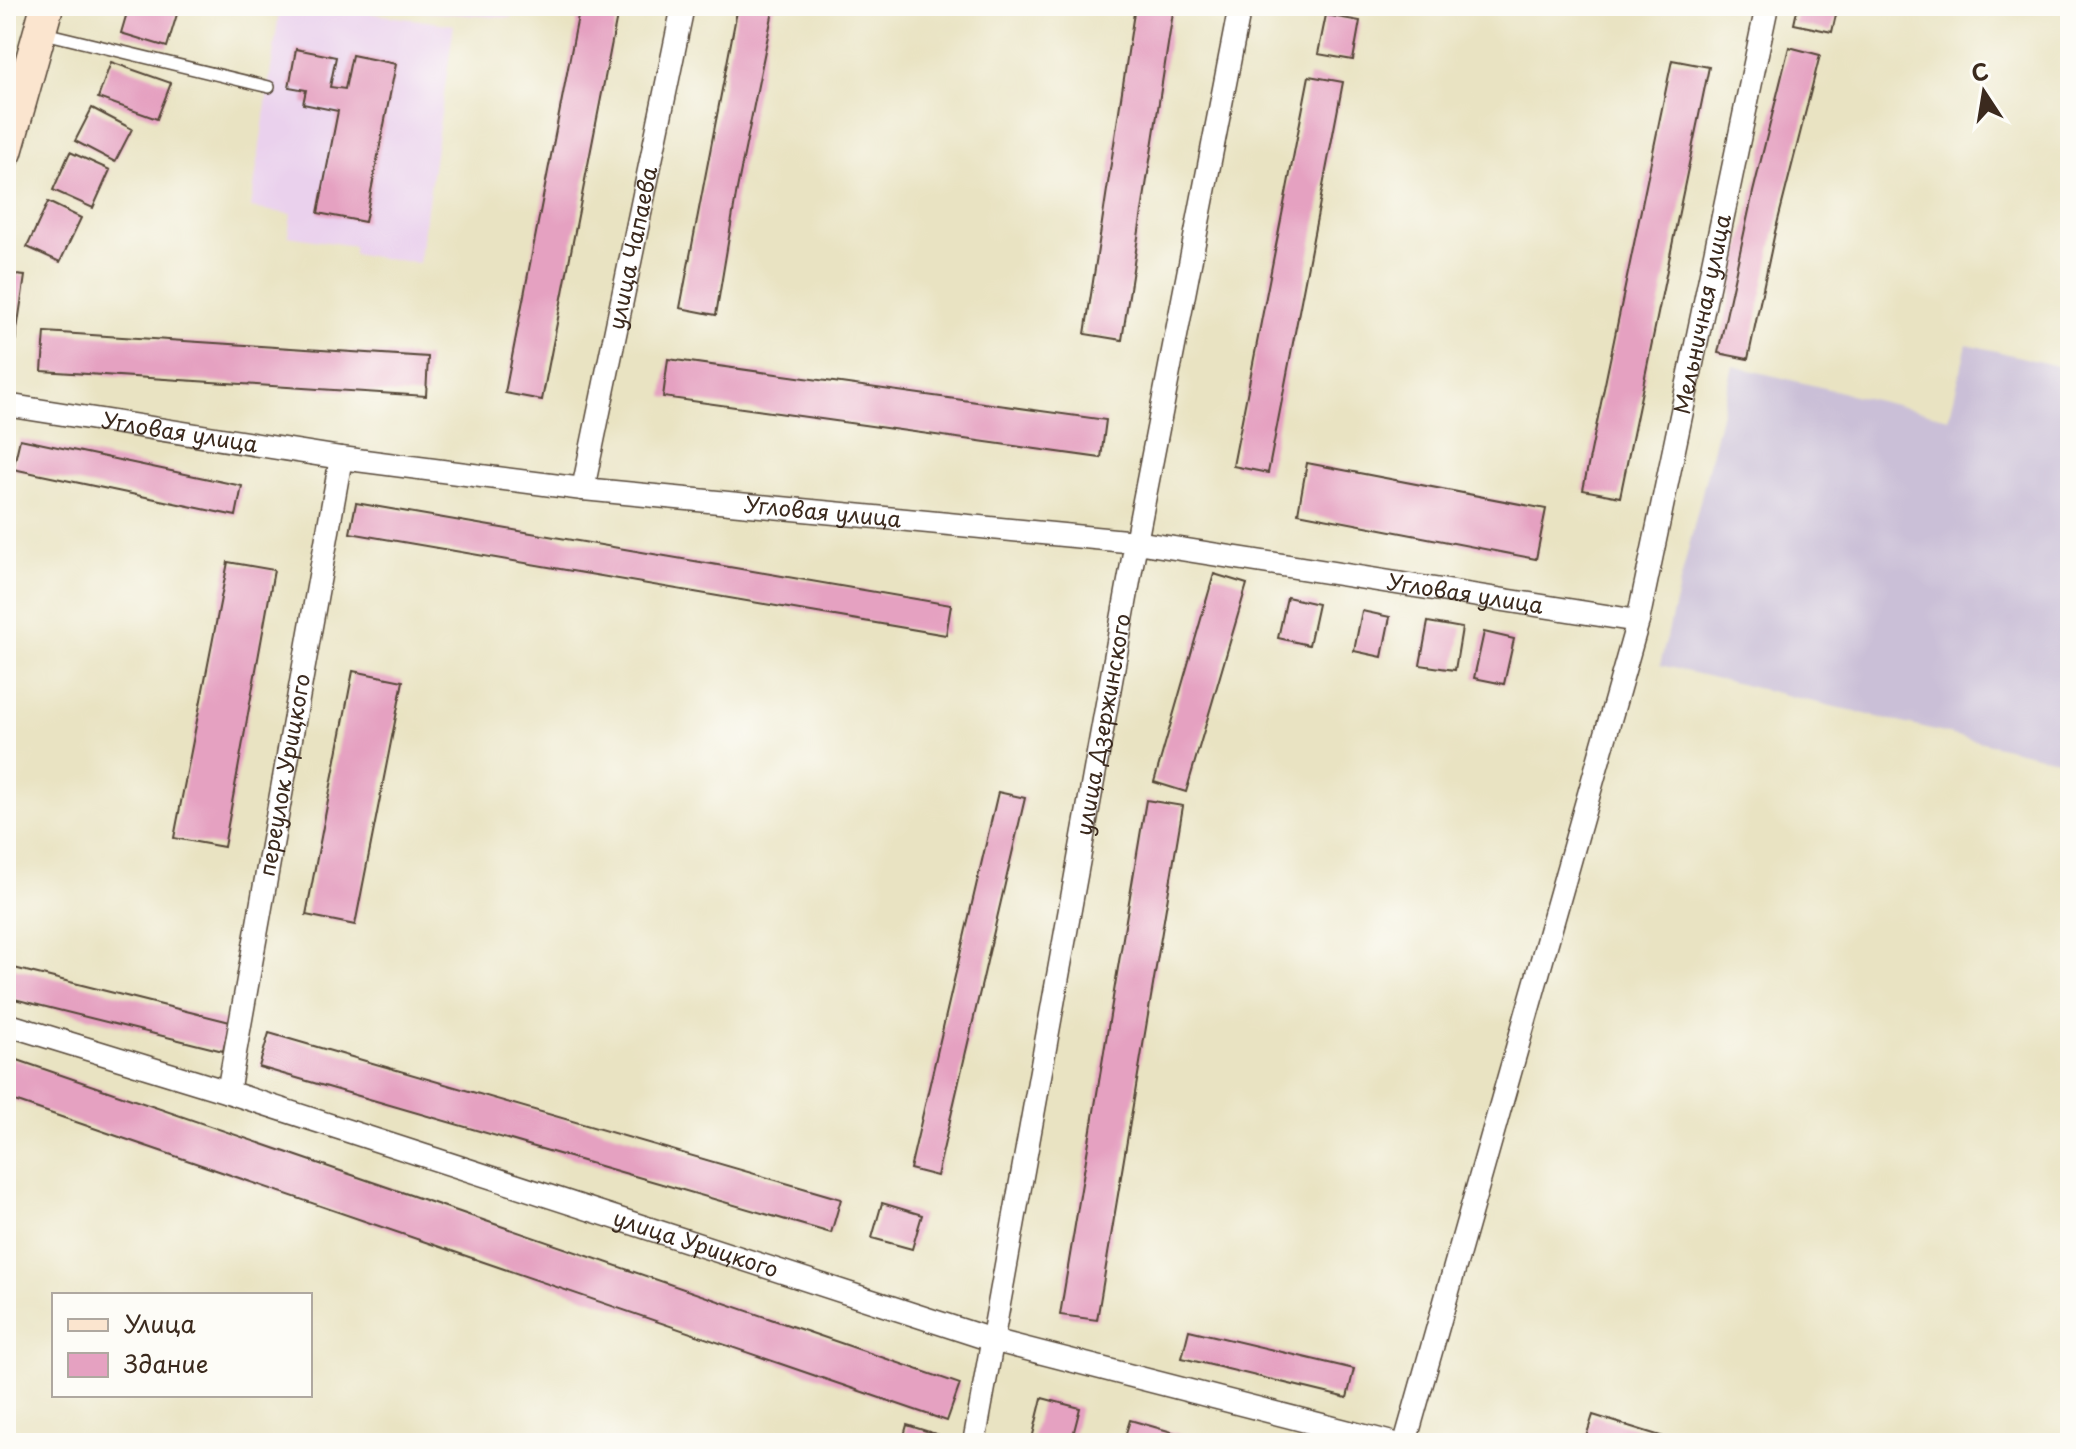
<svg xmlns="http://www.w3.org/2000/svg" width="2076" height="1449" viewBox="0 0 2076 1449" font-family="'Playpen Sans',sans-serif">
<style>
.built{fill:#ead1ed}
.industrial{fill:#cabfd7}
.building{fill:#e5a1c1}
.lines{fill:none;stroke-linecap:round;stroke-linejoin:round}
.lane-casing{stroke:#554637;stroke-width:14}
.street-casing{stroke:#554637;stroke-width:25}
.secondary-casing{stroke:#554637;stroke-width:35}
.lane{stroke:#fff;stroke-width:11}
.street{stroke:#fff;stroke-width:22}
.secondary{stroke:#fbe5cf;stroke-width:32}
.labels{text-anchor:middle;stroke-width:7;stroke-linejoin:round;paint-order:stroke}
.street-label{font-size:22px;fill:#3b2a1e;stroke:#fdfcf7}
</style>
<rect width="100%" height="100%" fill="#fdfcf7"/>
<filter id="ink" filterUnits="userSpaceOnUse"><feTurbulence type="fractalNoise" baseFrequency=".0125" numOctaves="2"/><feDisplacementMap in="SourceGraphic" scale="16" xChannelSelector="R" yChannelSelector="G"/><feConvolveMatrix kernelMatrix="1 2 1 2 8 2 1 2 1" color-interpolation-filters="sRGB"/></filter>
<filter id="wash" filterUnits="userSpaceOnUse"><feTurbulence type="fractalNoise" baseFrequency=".006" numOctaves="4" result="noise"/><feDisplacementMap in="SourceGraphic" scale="32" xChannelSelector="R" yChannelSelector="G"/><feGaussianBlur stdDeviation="1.8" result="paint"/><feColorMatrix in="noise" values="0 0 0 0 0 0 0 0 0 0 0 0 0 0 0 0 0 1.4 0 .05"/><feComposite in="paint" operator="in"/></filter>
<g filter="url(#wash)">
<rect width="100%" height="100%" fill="#e9e3c2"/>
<!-- built -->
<g class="built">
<polygon points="280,6 319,6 454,25 419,263 353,254 354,246 288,236 291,214 251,208"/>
<polygon points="340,6 512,6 511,18"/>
</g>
<!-- industrial -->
<polygon class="industrial" points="1967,344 2070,369 2070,763 1660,665 1733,366 1949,418"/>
<g id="blocks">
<!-- building -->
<g class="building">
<polygon points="129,6 161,6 178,11 167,47 121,33"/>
<polygon points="580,6 619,6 542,400 505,393"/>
<polygon points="738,6 774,6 737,189 716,315 680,308"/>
<polygon points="1135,6 1174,6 1122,340 1085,334"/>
<polygon points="1337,6 1361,6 1360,12"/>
<polygon points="1798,6 1838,6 1832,32 1794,24"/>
<polygon points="1326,15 1360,21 1353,60 1318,54"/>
<polygon points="1789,47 1820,55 1775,232 1748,359 1718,353 1753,192"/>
<polygon points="296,49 336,57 330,87 345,89 352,55 396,64 365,222 318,213 338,111 303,104 306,90 289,87"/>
<polygon points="1672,60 1709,67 1620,497 1583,490"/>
<polygon points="111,62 171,83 157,119 98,98"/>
<polygon points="1309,76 1343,82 1268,473 1233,466"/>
<polygon points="92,108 132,129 115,162 75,141"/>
<polygon points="70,152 110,170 93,208 53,190"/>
<polygon points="48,202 81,218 60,262 27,247"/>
<polygon points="6,274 25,276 13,357 6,356"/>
<polygon points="45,332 428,357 426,396 42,371"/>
<polygon points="668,359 1106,420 1101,458 663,397"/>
<polygon points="20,439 242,486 236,516 13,469"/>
<polygon points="1307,463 1546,509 1536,559 1298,513"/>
<polygon points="356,503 951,605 946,635 350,533"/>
<polygon points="228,562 274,570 224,847 174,838"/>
<polygon points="1214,574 1247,584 1186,792 1154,782"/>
<polygon points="1287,597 1318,604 1309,645 1278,638"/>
<polygon points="1362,611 1390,617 1382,657 1354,651"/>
<polygon points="1428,622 1462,628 1455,670 1420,665"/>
<polygon points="1484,632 1514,639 1504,684 1474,678"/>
<polygon points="353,671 403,681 355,925 306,915"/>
<polygon points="998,792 1025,798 937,1176 910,1169"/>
<polygon points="1146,800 1183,806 1097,1320 1060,1315"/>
<polygon points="6,966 230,1022 223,1051 6,997"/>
<polygon points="269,1033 841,1199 831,1233 259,1067"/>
<polygon points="6,1056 960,1384 947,1421 6,1098"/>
<polygon points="882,1203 922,1215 912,1249 872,1238"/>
<polygon points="1189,1330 1354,1369 1347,1398 1182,1358"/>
<polygon points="1042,1398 1080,1408 1071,1443 1031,1443"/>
<polygon points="1593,1415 1680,1442 1680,1443 1584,1443"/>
<polygon points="1130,1420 1207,1442 1207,1443 1123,1443"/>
<polygon points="907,1425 939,1435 937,1443 902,1443"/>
</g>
</g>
</g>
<g filter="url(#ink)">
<use href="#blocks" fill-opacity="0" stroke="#554637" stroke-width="2"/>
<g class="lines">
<!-- lane casing -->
<g class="lane-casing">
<polyline id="lane" points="40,32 269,87"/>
</g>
<!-- street casing -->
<g class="street-casing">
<g id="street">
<path id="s1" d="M6,405L341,458L583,489L1136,542L1638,621"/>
<path id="s2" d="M583,489L683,6"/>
<path id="s3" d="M6,1024L228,1092L992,1340L1392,1443"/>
<path id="s4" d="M228,1092L341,458"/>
<path id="s5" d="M974,1443L1136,542L1240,6"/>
<path id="s6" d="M1405,1443L1638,621L1767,6"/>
</g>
</g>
<!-- secondary casing -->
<g class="secondary-casing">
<polyline id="secondary" points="6,152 47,6"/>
</g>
<!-- lane -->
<use href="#lane" class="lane"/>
<!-- street -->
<use href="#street" class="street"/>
<!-- secondary -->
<use href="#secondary" class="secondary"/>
</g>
</g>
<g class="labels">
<!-- street labels -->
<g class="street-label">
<text dy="8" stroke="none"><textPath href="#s2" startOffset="246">улица Чапаева</textPath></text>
<text dy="8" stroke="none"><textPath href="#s6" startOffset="1168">Мельничная улица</textPath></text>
<text dy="8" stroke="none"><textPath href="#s1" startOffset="176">Угловая улица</textPath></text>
<text dy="8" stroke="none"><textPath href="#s1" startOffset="824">Угловая улица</textPath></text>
<text dy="8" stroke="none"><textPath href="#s1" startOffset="1472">Угловая улица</textPath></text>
<text dy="8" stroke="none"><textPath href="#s5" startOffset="730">улица Дзержинского</textPath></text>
<text dy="8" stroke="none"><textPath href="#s4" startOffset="322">переулок Урицкого</textPath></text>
<text dy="8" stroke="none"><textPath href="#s3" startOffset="724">улица Урицкого</textPath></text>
</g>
</g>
<!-- margin -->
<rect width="2076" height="1449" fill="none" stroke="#fdfcf7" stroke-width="32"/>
<!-- legend -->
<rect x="52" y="1293" width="260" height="104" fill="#fdfcf7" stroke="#afa8a0" stroke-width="2"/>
<rect x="68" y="1319" width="40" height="12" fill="#fbe5cf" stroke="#afa8a0" stroke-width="2"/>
<text x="124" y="1333" font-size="24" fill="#3b2a1e">Улица</text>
<rect x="68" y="1353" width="40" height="24" fill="#e5a1c1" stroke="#afa8a0" stroke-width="2"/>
<text x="124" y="1373" font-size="24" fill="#3b2a1e">Здание</text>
<!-- north arrow -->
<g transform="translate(1984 92) rotate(348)" stroke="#fdfcf7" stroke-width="6" paint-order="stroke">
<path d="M0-6L14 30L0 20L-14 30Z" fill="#3b2a1e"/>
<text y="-12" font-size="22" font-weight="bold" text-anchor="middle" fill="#3b2a1e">С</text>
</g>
</svg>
